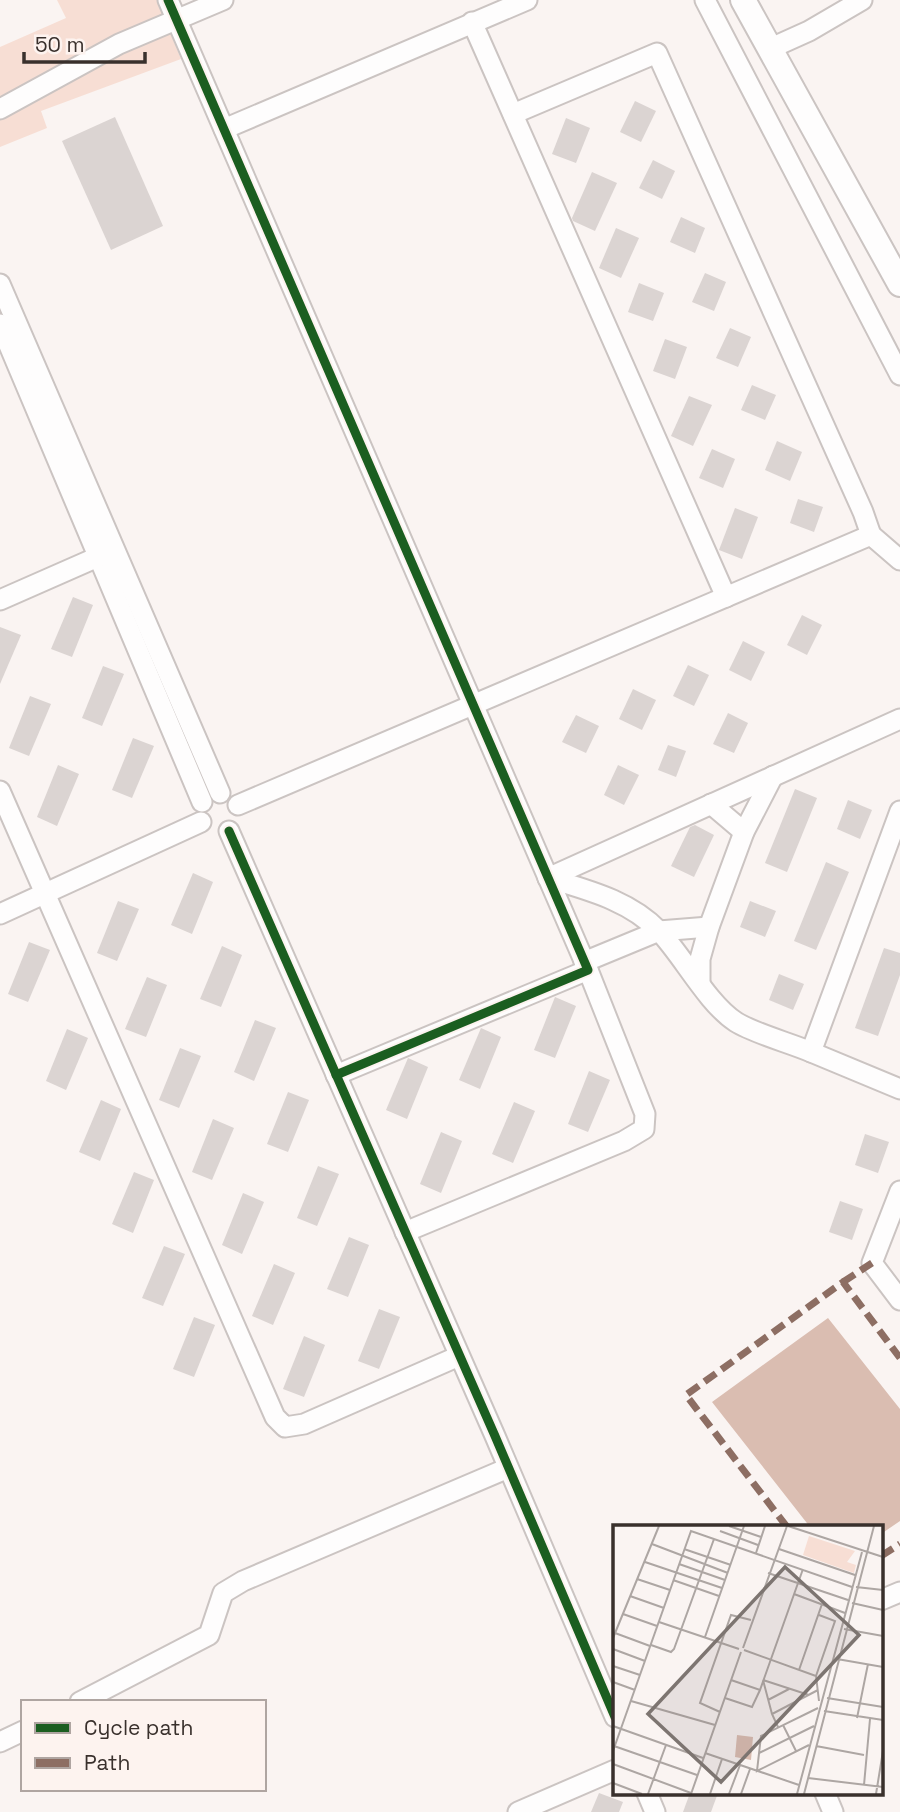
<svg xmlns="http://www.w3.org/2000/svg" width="900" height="1812" viewBox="0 0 900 1812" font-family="'Space Grotesk',sans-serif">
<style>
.green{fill:#f7ded4}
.water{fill:#dabdb1}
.building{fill:#dbd4d2}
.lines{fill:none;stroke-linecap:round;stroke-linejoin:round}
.minor-casing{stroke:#cbc4c2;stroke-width:23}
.tertiary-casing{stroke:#cbc4c2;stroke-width:28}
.minor{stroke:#fefdfd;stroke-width:19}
.tertiary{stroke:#fefdfd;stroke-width:24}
.quiet{stroke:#8d6e63;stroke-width:7;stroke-dasharray:14 7;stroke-linecap:butt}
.cycleway-casing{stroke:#fdf3ef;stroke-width:13}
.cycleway{stroke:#1b5e20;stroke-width:9}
.inset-road{fill:none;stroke:#ada6a3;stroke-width:2}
.view{fill:#7d7571;fill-opacity:0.15;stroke:#7d7571;stroke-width:3.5}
.inset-edge{fill:none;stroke:#39302c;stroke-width:3.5}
</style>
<rect width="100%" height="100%" fill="#faf4f2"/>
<!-- green -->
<polygon class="green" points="57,0 157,0 181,59 41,111 47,128 0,147 0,47 66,18"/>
<!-- water -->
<polygon class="water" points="828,1318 900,1409 900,1521 881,1534 881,1527 810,1527 712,1402"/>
<!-- building -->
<g class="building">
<polygon points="635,101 656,111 641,142 620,132"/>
<polygon points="115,117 163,226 111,250 62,141"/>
<polygon points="566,118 590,128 576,163 552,154"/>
<polygon points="653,160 675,171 662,199 639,188"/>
<polygon points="592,172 617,183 595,231 573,221 572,218"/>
<polygon points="681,217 705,228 695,253 670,242"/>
<polygon points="616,228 639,238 621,278 599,268"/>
<polygon points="705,273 726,282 714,311 692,302"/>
<polygon points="639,283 664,293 653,321 628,312"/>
<polygon points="730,328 751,337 738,367 716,358"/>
<polygon points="665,339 687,347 675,379 653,371"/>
<polygon points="752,385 776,395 765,420 741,410"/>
<polygon points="689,396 712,405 693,446 671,436"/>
<polygon points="777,441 802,452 790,481 765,470"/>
<polygon points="712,449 735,459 723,488 699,478"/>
<polygon points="798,499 823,507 814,532 790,523"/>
<polygon points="735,508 758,517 742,559 719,550"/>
<polygon points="73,597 93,605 72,657 51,649"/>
<polygon points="802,615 822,625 807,655 787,645"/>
<polygon points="0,627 21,635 0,684"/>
<polygon points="743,641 765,652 751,681 729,670"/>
<polygon points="688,665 709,675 694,706 673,696"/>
<polygon points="103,666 124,674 102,726 82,718"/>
<polygon points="633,689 656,700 642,730 619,719"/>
<polygon points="30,696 51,704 29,756 9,748"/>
<polygon points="728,713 748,723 734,753 713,744"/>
<polygon points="576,715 599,726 586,753 562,742"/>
<polygon points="133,738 154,746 132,798 112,790"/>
<polygon points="668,745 686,751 676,777 658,770"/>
<polygon points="58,765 79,774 57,826 37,817"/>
<polygon points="618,765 639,775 624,805 604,795"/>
<polygon points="795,789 817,798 787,872 765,863"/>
<polygon points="848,800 872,810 860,839 837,829"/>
<polygon points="695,825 714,835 694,877 671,866 690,827"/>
<polygon points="826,862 849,872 816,950 794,941"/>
<polygon points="193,873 213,882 192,934 171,925"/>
<polygon points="118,901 139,909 117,961 97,953"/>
<polygon points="750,901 776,911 765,937 740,927"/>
<polygon points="29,942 50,950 28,1002 8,994"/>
<polygon points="222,946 242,955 221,1007 200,999"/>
<polygon points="884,948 900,953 900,975 878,1036 855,1028"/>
<polygon points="779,974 804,984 793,1010 769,1000"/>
<polygon points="147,977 167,985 146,1037 125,1029"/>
<polygon points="555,997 576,1006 555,1058 534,1050"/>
<polygon points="255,1020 276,1028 254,1081 234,1072"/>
<polygon points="481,1028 501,1037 480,1089 459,1080"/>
<polygon points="67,1029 88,1038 66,1090 46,1081"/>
<polygon points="180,1048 201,1056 179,1108 159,1100"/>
<polygon points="408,1058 428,1067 407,1119 386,1110"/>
<polygon points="589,1071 610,1080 588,1132 568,1124"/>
<polygon points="288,1092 309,1100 288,1152 267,1144"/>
<polygon points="101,1100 121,1109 100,1161 79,1152"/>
<polygon points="514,1102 535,1111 513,1163 492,1154"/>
<polygon points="213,1119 234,1128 212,1180 192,1172"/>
<polygon points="441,1132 462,1141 441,1193 420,1184"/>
<polygon points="865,1134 889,1142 878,1173 855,1165"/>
<polygon points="318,1166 339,1174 317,1226 297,1218"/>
<polygon points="134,1172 154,1180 133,1233 112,1224"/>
<polygon points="243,1193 264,1202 242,1254 222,1245"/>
<polygon points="840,1201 863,1209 852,1240 829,1232"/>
<polygon points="349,1237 369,1245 348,1297 327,1289"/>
<polygon points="164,1246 185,1254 163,1306 142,1298"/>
<polygon points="274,1264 295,1273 273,1325 252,1316"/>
<polygon points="379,1309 400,1317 379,1369 358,1361"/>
<polygon points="194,1317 215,1325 194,1377 173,1369"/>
<polygon points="304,1336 325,1345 304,1397 283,1389"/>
<polygon points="599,1793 623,1802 619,1812 591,1812"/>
<polygon points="690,1793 718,1793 711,1812 683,1812"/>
</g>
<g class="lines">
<!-- minor casing -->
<g class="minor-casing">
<g id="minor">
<polyline points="168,0 588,970 336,1075"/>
<polyline points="705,0 900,375"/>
<polyline points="472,22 726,597"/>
<polyline points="769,49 809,31 862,0"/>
<polyline points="0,109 119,44 223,0"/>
<polyline points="513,114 657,53 863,512 871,535"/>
<polyline points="224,129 527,0"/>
<polyline points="0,284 220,793"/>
<polyline points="0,324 202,802"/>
<polyline points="0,600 100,556"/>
<polyline points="0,791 275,1417 285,1427 304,1424 459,1356"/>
<polyline points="711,804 744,832"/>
<polyline points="238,805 871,535 900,560"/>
<polyline points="900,811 811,1052 900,1089"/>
<polyline points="229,831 495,1436 615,1717"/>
<polyline points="548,878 900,719"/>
<path d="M548,878C587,890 629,900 659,931C683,956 707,1003 736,1022C753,1033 790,1043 811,1052"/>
<polyline points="0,914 201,822"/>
<polyline points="584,962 659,931 709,927"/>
<polyline points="700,983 700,959 709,927 744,832 773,776"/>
<polyline points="900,1191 872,1263 900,1300"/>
<polyline points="405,1232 624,1141 644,1129 645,1114 588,970"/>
<polyline points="881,1600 900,1592"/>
<polyline points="80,1702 209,1635 223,1593 243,1581 508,1468"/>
<polyline points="0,1742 23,1731"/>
<polyline points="647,1793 655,1812"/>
<polyline points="825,1793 833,1812"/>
<polyline points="518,1812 615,1770"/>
</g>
</g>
<!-- tertiary casing -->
<g class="tertiary-casing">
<polyline id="tertiary" points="743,0 900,284"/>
</g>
<!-- minor -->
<use href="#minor" class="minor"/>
<!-- tertiary -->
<use href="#tertiary" class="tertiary"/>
<!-- quiet -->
<g class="quiet">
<polyline points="843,1282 872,1263"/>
<polyline points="787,1527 686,1395 843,1282 900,1358"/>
<polyline points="881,1556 900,1544"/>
</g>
<!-- cycleway casing -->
<g class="cycleway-casing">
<g id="cycleway">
<polyline points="168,0 588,970 336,1075"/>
<polyline points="229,831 495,1436 615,1717"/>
</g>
</g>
<!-- cycleway -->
<use href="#cycleway" class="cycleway"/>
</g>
<!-- overview -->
<g transform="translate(613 1525)">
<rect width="270" height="270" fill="#faf4f2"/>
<path d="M196,11L242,26L234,37L243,40L241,48L190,30Z" fill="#f7ded4"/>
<path d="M124,210L140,212L138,235L122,232Z" fill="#dabdb1"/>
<path class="inset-road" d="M116,1L148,12M175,1L270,32M107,6L145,20M39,19L115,48M71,24L118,40M166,24L242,50M143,28L152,1M32,37L109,63M66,39L112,55M155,48L235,75M24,54L57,65M60,55L106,71M243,62L270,65M181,69L232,88M17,71L51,83M239,78L270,85M10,89L44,101M46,97L126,124M231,104L270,111M2,108L37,121M92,112L131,1M0,113L46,1M38,120L58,127L61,124L101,14M130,123L174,1M0,124L32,136M131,125L203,151L206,176M224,134L270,142M0,141L27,150M186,145L209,79M203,151L222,96L206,90M118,155L147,165L190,44M150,155L196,170M150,155L159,189M0,157L22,165M112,173L139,182L147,165M214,173L270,182M155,175L176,164M18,176L102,200M211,186L270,195M107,187L87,178L118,90L138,95M244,193L255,139M170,200L183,226M0,201L90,233M165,202L159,189L205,165M196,220L144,246L148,211L205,183M1,221L84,250M203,221L251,230M0,226L78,6L239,62M92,228L186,260M146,228L201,201M0,239L78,268M195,253L270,262M0,258L29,269M251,260L257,194M35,269L53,220M78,269L128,127M97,269L109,234M116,269L127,240M128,269L137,244M184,269L249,27M191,269L261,1M263,269L270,226"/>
<path class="view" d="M172,42L246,110L108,257L35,189Z"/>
<rect width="270" height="270" class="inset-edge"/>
</g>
<!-- legend -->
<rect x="21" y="1700" width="245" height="91" fill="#fdf3ef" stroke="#afa5a1" stroke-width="2"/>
<rect x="35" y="1723" width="35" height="10" fill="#1b5e20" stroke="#afa5a1" stroke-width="2"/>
<text x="84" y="1735" font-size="21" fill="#39302c">Cycle path</text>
<rect x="35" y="1758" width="35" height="10" fill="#8d6e63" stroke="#afa5a1" stroke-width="2"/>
<text x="84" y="1770" font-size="21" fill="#39302c">Path</text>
<!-- scale -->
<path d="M24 52v10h121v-10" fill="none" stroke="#39302c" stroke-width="3.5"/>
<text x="35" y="52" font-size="21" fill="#39302c" stroke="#fdf3ef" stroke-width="5" paint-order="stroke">50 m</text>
</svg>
